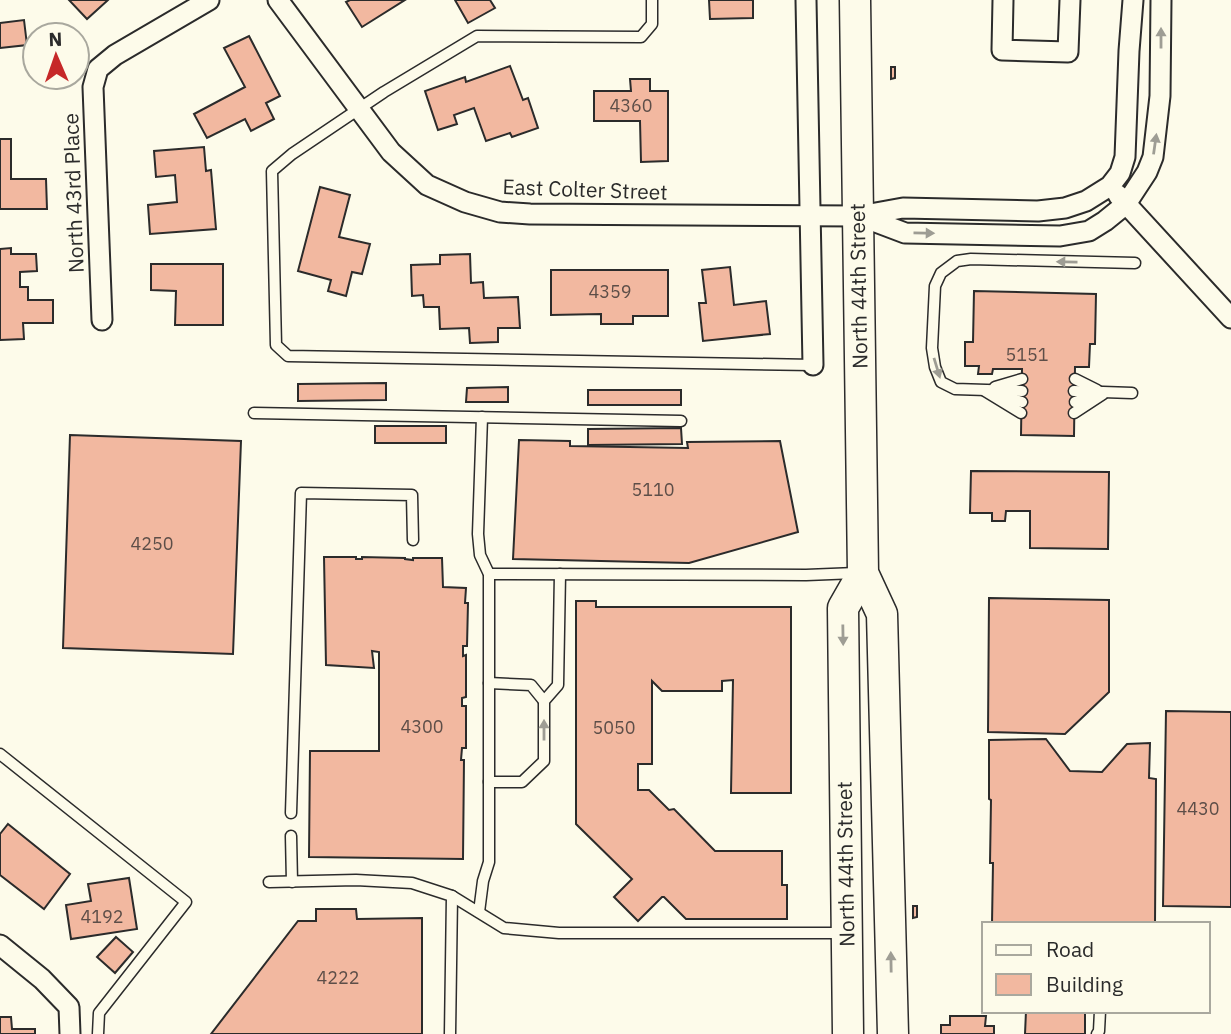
<svg xmlns="http://www.w3.org/2000/svg" width="1231" height="1034" viewBox="0 0 1231 1034" font-family="'IBM Plex Sans',sans-serif">
<style>
.building{fill:#f2b8a0;stroke:#2b2b2b;stroke-width:2}
.lines{fill:none;stroke-linecap:round;stroke-linejoin:round}
.lane-casing{stroke:#2b2b2b;stroke-width:13}
.street-casing{stroke:#2b2b2b;stroke-width:23}
.primary-casing{stroke:#2b2b2b;stroke-width:33}
.lane{stroke:#fdfbea;stroke-width:10}
.street{stroke:#fdfbea;stroke-width:19}
.primary{stroke:#fdfbea;stroke-width:30}
.oneway{fill:#9e9d94}
.labels{text-anchor:middle;stroke-width:5;stroke-linejoin:round;paint-order:stroke}
.number-label{font-size:18px;fill:#5d4e48}
.street-label{font-size:21px;fill:#2b2b2b;stroke:#fdfbea}
</style>
<rect width="100%" height="100%" fill="#fdfbea"/>
<!-- building -->
<g class="building">
<polygon points="69,0 108,0 87,19"/>
<polygon points="350,0 405,0 362,27 346,2"/>
<polygon points="455,0 490,0 495,8 468,23"/>
<polygon points="709,0 753,0 753,18 710,19"/>
<polygon points="24,20 27,45 0,48 0,23"/>
<polygon points="249,36 280,96 266,103 274,119 251,131 245,119 207,138 194,114 245,87 224,48"/>
<polygon points="510,66 523,100 528,98 538,128 512,137 510,133 486,141 474,108 454,115 457,124 438,130 425,91 465,77 466,82"/>
<polygon points="891,67 895,67 895,78 891,79"/>
<polygon points="630,79 650,79 650,91 668,91 668,161 641,162 640,121 594,121 594,91 631,91"/>
<polygon points="0,139 11,139 11,179 46,179 47,209 0,209"/>
<polygon points="204,147 206,171 211,170 216,229 150,234 148,205 177,202 175,175 156,177 154,151"/>
<polygon points="320,187 350,195 339,237 370,244 362,274 352,272 346,296 328,291 331,280 298,271"/>
<polygon points="11,248 11,254 36,254 37,271 20,272 20,287 28,287 28,300 53,300 53,323 23,323 24,339 0,340 0,249"/>
<polygon points="470,254 471,283 483,282 484,298 518,297 520,328 498,328 498,342 470,343 469,328 440,329 439,307 424,307 423,295 412,296 411,265 440,264 440,255"/>
<polygon points="151,264 223,264 223,325 175,325 176,291 151,290"/>
<polygon points="730,267 734,305 766,301 770,334 703,341 699,303 706,303 702,270"/>
<polygon points="551,270 668,270 668,316 633,316 633,324 601,324 601,314 551,315"/>
<polygon points="974,291 1096,294 1095,344 1090,344 1089,367 1075,367 1074,436 1021,435 1022,369 993,369 992,374 978,374 979,366 965,366 965,342 973,342"/>
<polygon points="386,383 386,400 298,401 298,384"/>
<polygon points="508,387 508,402 466,402 467,388"/>
<rect x="588" y="390" width="93" height="15"/>
<rect x="375" y="426" width="71" height="17"/>
<polygon points="681,428 682,444 588,445 588,429"/>
<polygon points="70,435 241,441 233,654 63,648"/>
<polygon points="519,440 570,441 570,446 688,448 687,442 780,441 798,532 689,563 513,559"/>
<polygon points="971,471 1109,472 1108,549 1030,548 1030,511 1006,511 1005,521 992,521 992,513 970,513"/>
<polygon points="324,557 356,557 356,559 362,559 362,557 405,558 405,559 413,560 413,558 442,558 443,587 466,588 465,603 468,603 467,646 463,646 463,656 466,655 466,697 462,698 462,706 466,706 466,748 462,748 461,760 464,760 463,859 309,857 310,751 379,751 379,652 372,651 374,668 326,665"/>
<polygon points="989,598 1109,600 1109,692 1065,734 988,732"/>
<polygon points="576,601 596,601 596,607 791,607 791,793 731,793 733,680 722,681 722,691 662,691 652,681 652,764 638,764 638,790 649,790 669,810 674,809 715,851 782,851 782,885 787,885 787,919 686,919 664,897 662,897 638,921 614,897 632,879 576,824"/>
<polygon points="1166,711 1231,712 1231,907 1163,906"/>
<polygon points="1046,739 1070,771 1102,772 1127,744 1150,743 1149,778 1156,779 1155,924 992,924 993,863 990,863 991,800 989,799 989,740"/>
<polygon points="8,824 70,874 44,909 0,875 0,834"/>
<polygon points="129,878 137,929 71,939 66,905 91,901 88,884"/>
<polygon points="913,906 917,906 917,917 913,918"/>
<polygon points="316,909 356,909 357,919 422,918 422,1034 211,1034 298,921 316,921"/>
<polygon points="116,937 133,952 115,973 97,957"/>
<polygon points="1026,1011 1085,1011 1085,1034 1025,1034"/>
<polygon points="950,1016 986,1016 985,1026 994,1026 994,1034 941,1034 941,1025 950,1025"/>
<polygon points="0,1017 11,1017 12,1029 35,1029 35,1034 0,1034"/>
</g>
<g class="lines">
<!-- lane casing -->
<g class="lane-casing">
<g id="lane">
<polyline points="652,0 652,24 641,37 477,36 384,92 292,154 272,171 276,345 288,356 813,365"/>
<polyline points="1075,379 1097,390"/>
<polyline points="995,387 1022,379"/>
<polyline points="985,391 1021,413"/>
<polyline points="1022,391 955,389 941,382 935,367 932,348 935,286 941,273 957,261 971,259 1135,263"/>
<polyline points="1074,391 1132,393"/>
<polyline points="1002,396 1022,402"/>
<polyline points="1075,402 1093,396"/>
<polyline points="254,413 681,421"/>
<polyline points="1074,413 1103,394"/>
<polyline points="489,574 806,575 856,573"/>
<polyline points="489,683 531,685 544,701"/>
<polyline points="0,754 186,902 99,1013 98,1034"/>
<polyline points="489,782 522,782 544,761 544,701 558,685 560,574"/>
<polyline points="291,813 301,493 412,495 413,540"/>
<polyline points="291,836 292,882"/>
<polyline points="269,882 356,880 412,883 452,896 450,1034"/>
<polyline points="452,896 504,928 559,933 845,933"/>
<polyline points="479,912 483,881 489,862 489,574 480,555 478,534 482,417"/>
<polyline points="1097,1034 1099,1031 1100,1011"/>
</g>
</g>
<!-- street casing -->
<g class="street-casing">
<g id="street">
<polyline points="278,0 391,152 427,185 465,202 500,212 530,214 859,216 903,208 1038,211 1065,208 1086,201 1110,186 1120,173 1125,157 1129,51 1133,0"/>
<polyline points="806,0 813,365"/>
<polyline points="1003,0 1002,50 1068,52 1070,0"/>
<polyline points="1118,195 1231,318"/>
<polyline points="860,216 905,233 1060,236 1089,231 1105,221 1126,204 1147,172 1153,157 1160,96 1161,0"/>
<polyline points="102,320 93,87 98,69 115,55 209,0"/>
<polyline points="0,945 42,979 69,1007 70,1034"/>
</g>
</g>
<!-- primary casing -->
<g class="primary-casing">
<g id="primary">
<polyline points="855,0 863,573 882,614 893,1034"/>
<polyline points="848,1034 843,608 863,573"/>
</g>
</g>
<!-- lane -->
<use href="#lane" class="lane"/>
<!-- street -->
<use href="#street" class="street"/>
<!-- primary -->
<use href="#primary" class="primary"/>
</g>
<!-- one-way arrows -->
<defs><path id="oneway-solid" d="M-6-.8H1V-3.2L6.5 0L1 3.2V.8H-6Z" transform="scale(1.75)"/></defs>
<g class="oneway">
<use href="#oneway-solid" transform="translate(1161 38) rotate(-90)"/>
<use href="#oneway-solid" transform="translate(1155 144) rotate(-82)"/>
<use href="#oneway-solid" transform="translate(924 233) rotate(1)"/>
<use href="#oneway-solid" transform="translate(1067 262) rotate(-179)"/>
<use href="#oneway-solid" transform="translate(937 368) rotate(73)"/>
<use href="#oneway-solid" transform="translate(843 635) rotate(89)"/>
<use href="#oneway-solid" transform="translate(544 730) rotate(-90)"/>
<use href="#oneway-solid" transform="translate(891 962) rotate(-91)"/>
</g>
<g class="labels">
<!-- number labels -->
<g class="number-label">
<text x="631" y="112">4360</text>
<text x="610" y="298">4359</text>
<text x="1027" y="361">5151</text>
<text x="653" y="496">5110</text>
<text x="152" y="550">4250</text>
<text x="422" y="733">4300</text>
<text x="614" y="734">5050</text>
<text x="1198" y="815">4430</text>
<text x="102" y="923">4192</text>
<text x="338" y="984">4222</text>
</g>
<!-- street labels -->
<g class="street-label">
<text transform="translate(585 190) rotate(2)" y="7">East Colter Street</text>
<text transform="translate(74 193) rotate(-92)" y="7">North 43rd Place</text>
<text transform="translate(859 286) rotate(-91)" y="7">North 44th Street</text>
<text transform="translate(846 864) rotate(-91)" y="7">North 44th Street</text>
</g>
</g>
<!-- legend -->
<rect x="982" y="922" width="228" height="91" fill="#fdfbea" stroke="#a9a89e" stroke-width="2"/>
<rect x="996" y="945" width="35" height="10" fill="#fdfbea" stroke="#a9a89e" stroke-width="2"/>
<text x="1046" y="957" font-size="21" fill="#2b2b2b">Road</text>
<rect x="996" y="974" width="35" height="21" fill="#f2b8a0" stroke="#a9a89e" stroke-width="2"/>
<text x="1046" y="992" font-size="21" fill="#2b2b2b">Building</text>
<!-- north arrow -->
<g transform="translate(56 56) rotate(358)"><circle r="33" fill="#fdfbea" stroke="#a9a89e" stroke-width="2"/>
<path d="M0-5L12 26L0 18L-12 26Z" fill="#c62828"/>
<text y="-10" font-size="19" font-weight="bold" text-anchor="middle" fill="#2b2b2b">N</text>
</g>
</svg>
